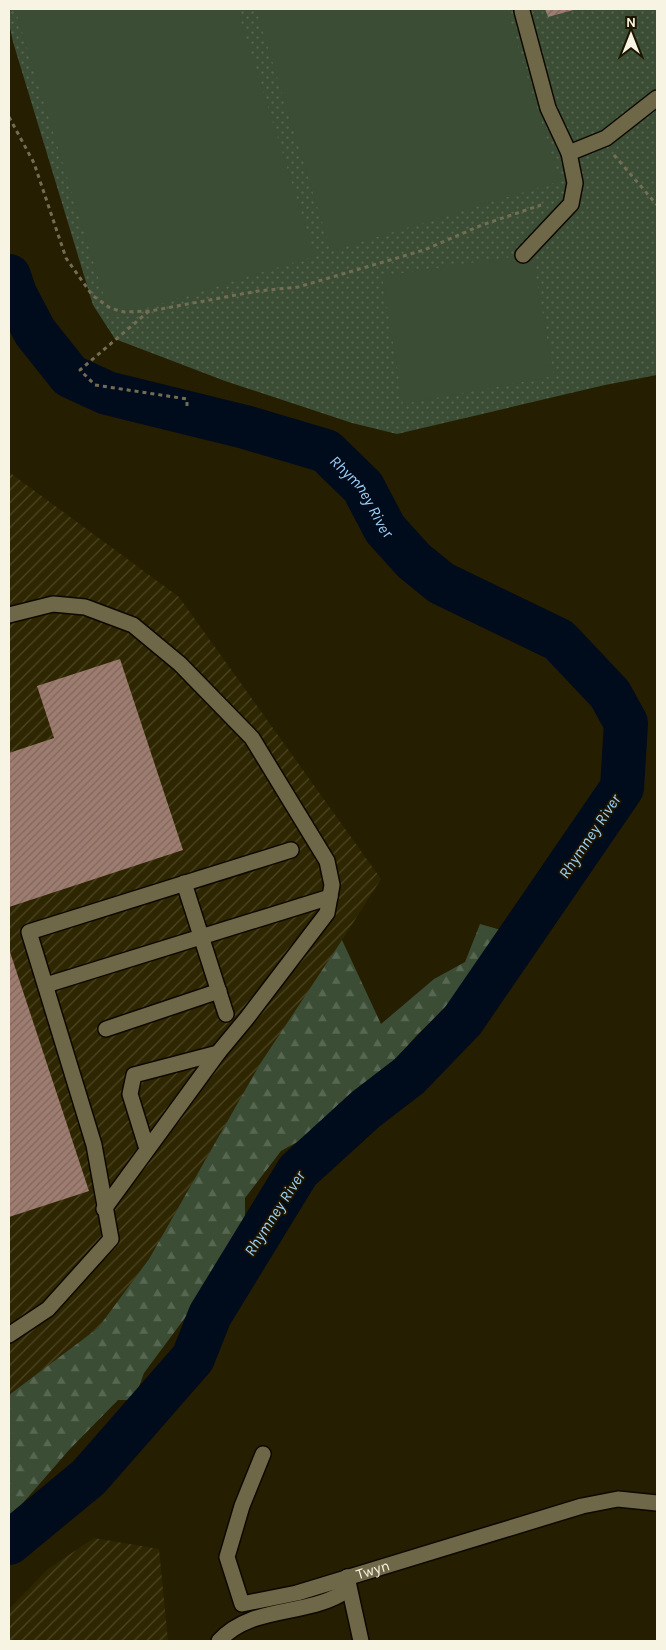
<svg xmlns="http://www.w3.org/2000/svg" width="666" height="1650" viewBox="0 0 666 1650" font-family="Karla,sans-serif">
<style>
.industrial{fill:url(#industrial-furrows)}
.forest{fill:url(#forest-firs)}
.park{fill:url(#park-dots)}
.pitch{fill:#3b4d35}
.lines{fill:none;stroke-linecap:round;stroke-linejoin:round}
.river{stroke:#000b1b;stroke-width:44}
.building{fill:url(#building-hatch)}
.minor-casing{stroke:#0e0800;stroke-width:18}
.path{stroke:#736d54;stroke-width:3;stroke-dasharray:4 4;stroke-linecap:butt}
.minor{stroke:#6f6848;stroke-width:15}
.labels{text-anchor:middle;stroke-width:4;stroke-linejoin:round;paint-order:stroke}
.street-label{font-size:15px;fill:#f8f4e3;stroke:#1c1500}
.water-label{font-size:16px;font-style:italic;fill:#9dd0f8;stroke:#1c1500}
</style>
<defs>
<pattern id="industrial-furrows" width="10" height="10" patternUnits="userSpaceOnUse" patternTransform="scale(1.25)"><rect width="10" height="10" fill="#2e2600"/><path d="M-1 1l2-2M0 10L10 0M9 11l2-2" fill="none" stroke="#4d4625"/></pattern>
<pattern id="forest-firs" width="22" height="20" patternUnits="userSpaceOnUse" patternTransform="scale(1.25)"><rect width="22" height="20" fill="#3b4d35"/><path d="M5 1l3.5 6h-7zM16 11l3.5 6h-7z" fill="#586752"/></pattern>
<pattern id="park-dots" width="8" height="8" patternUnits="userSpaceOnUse" patternTransform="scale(1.25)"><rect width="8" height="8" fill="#3b4d35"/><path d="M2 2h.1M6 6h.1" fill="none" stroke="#586752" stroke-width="1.8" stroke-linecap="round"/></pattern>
<pattern id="building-hatch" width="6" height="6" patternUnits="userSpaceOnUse" patternTransform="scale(1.25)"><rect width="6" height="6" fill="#9f7c70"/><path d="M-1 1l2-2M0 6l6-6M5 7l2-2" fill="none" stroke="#7d685e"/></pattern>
</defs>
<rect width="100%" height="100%" fill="#251e01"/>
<!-- industrial -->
<g class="industrial">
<polygon points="9,472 179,597 381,879 295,1014 260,1064 149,1259 98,1328 9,1395"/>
<polygon points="94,1538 159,1549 168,1641 9,1641 9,1609 48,1569"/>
</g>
<!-- forest -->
<polygon class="forest" points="480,924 501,930 445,1008 417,1035 380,1077 339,1104 308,1136 281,1151 245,1198 245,1225 190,1311 144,1373 134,1400 118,1400 69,1450 9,1519 9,1395 98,1328 149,1259 260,1064 342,940 381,1024 434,979 465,962"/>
<!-- park -->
<polygon class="park" points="9,9 657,9 657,375 605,385 397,434 352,423 225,381 115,339 93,305 13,42 9,23"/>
<!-- pitch -->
<g class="pitch">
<polygon points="15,9 237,9 315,256 111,319"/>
<polygon points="256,9 506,9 560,181 331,251"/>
<polygon points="532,254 554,376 403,404 382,276"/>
</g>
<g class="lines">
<!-- river -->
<path class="river" id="s1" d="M9,276L15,294L35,332L70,376L107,393L245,427L326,451L363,487L385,529L414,561L441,583L559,640L610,694L626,723L622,788L463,1020L409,1076L366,1109L298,1171L210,1315L193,1358L89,1477L9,1543"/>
</g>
<!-- building -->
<g class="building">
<polygon points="545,9 577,9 548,17"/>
<polygon points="120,659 183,850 9,907 9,753 54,738 37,686"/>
<polygon points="9,949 89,1191 9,1217"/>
</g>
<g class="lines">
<!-- minor casing -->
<g class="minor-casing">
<g id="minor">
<polyline points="522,11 548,108 569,153"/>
<polyline points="523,255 571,204 575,183 569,153 606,138 657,98"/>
<polyline points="9,615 53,604 85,607 133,625 180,664 252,738 327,861 332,885 327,913 247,1018 218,1053 104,1209"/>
<polyline points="184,883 226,1014"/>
<polyline points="46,985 330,897"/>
<polyline points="106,1029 219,991"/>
<polyline points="147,1149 130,1094 134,1075 218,1053"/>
<polyline points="9,1335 48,1309 111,1239 94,1145 29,932 291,850"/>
<path id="s2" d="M263,1454L242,1506L227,1557L242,1604L297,1593L582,1506L618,1499L657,1503"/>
<polyline points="347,1577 361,1641"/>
<path d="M219,1641C250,1606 303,1616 341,1594L347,1577"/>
</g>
</g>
<!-- path -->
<g class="path">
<polyline points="9,117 34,163 66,258 92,295 110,308 124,312 150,311 258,291 298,287 424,250 482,225 541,205"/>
<polyline points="614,155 657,205"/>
<polyline points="149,311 80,370 95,385 187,399 187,407"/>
</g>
<!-- minor -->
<use href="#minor" class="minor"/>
</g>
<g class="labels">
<!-- street labels -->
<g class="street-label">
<text dy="5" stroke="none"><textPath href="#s2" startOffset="294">Twyn</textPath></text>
</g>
<!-- water labels -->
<g class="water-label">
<text dy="6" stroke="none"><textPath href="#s1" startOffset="444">Rhymney River</textPath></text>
<text transform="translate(589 836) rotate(-56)" y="6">Rhymney River</text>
<text transform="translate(274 1213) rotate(-57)" y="6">Rhymney River</text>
</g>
</g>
<!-- border -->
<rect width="666" height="1650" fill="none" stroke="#f8f4e3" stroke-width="20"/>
<!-- north arrow -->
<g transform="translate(631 35)" stroke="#1c1500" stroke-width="4" paint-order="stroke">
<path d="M0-4L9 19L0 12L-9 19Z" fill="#f8f4e3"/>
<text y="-8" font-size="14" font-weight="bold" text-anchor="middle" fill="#f8f4e3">N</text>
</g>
</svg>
